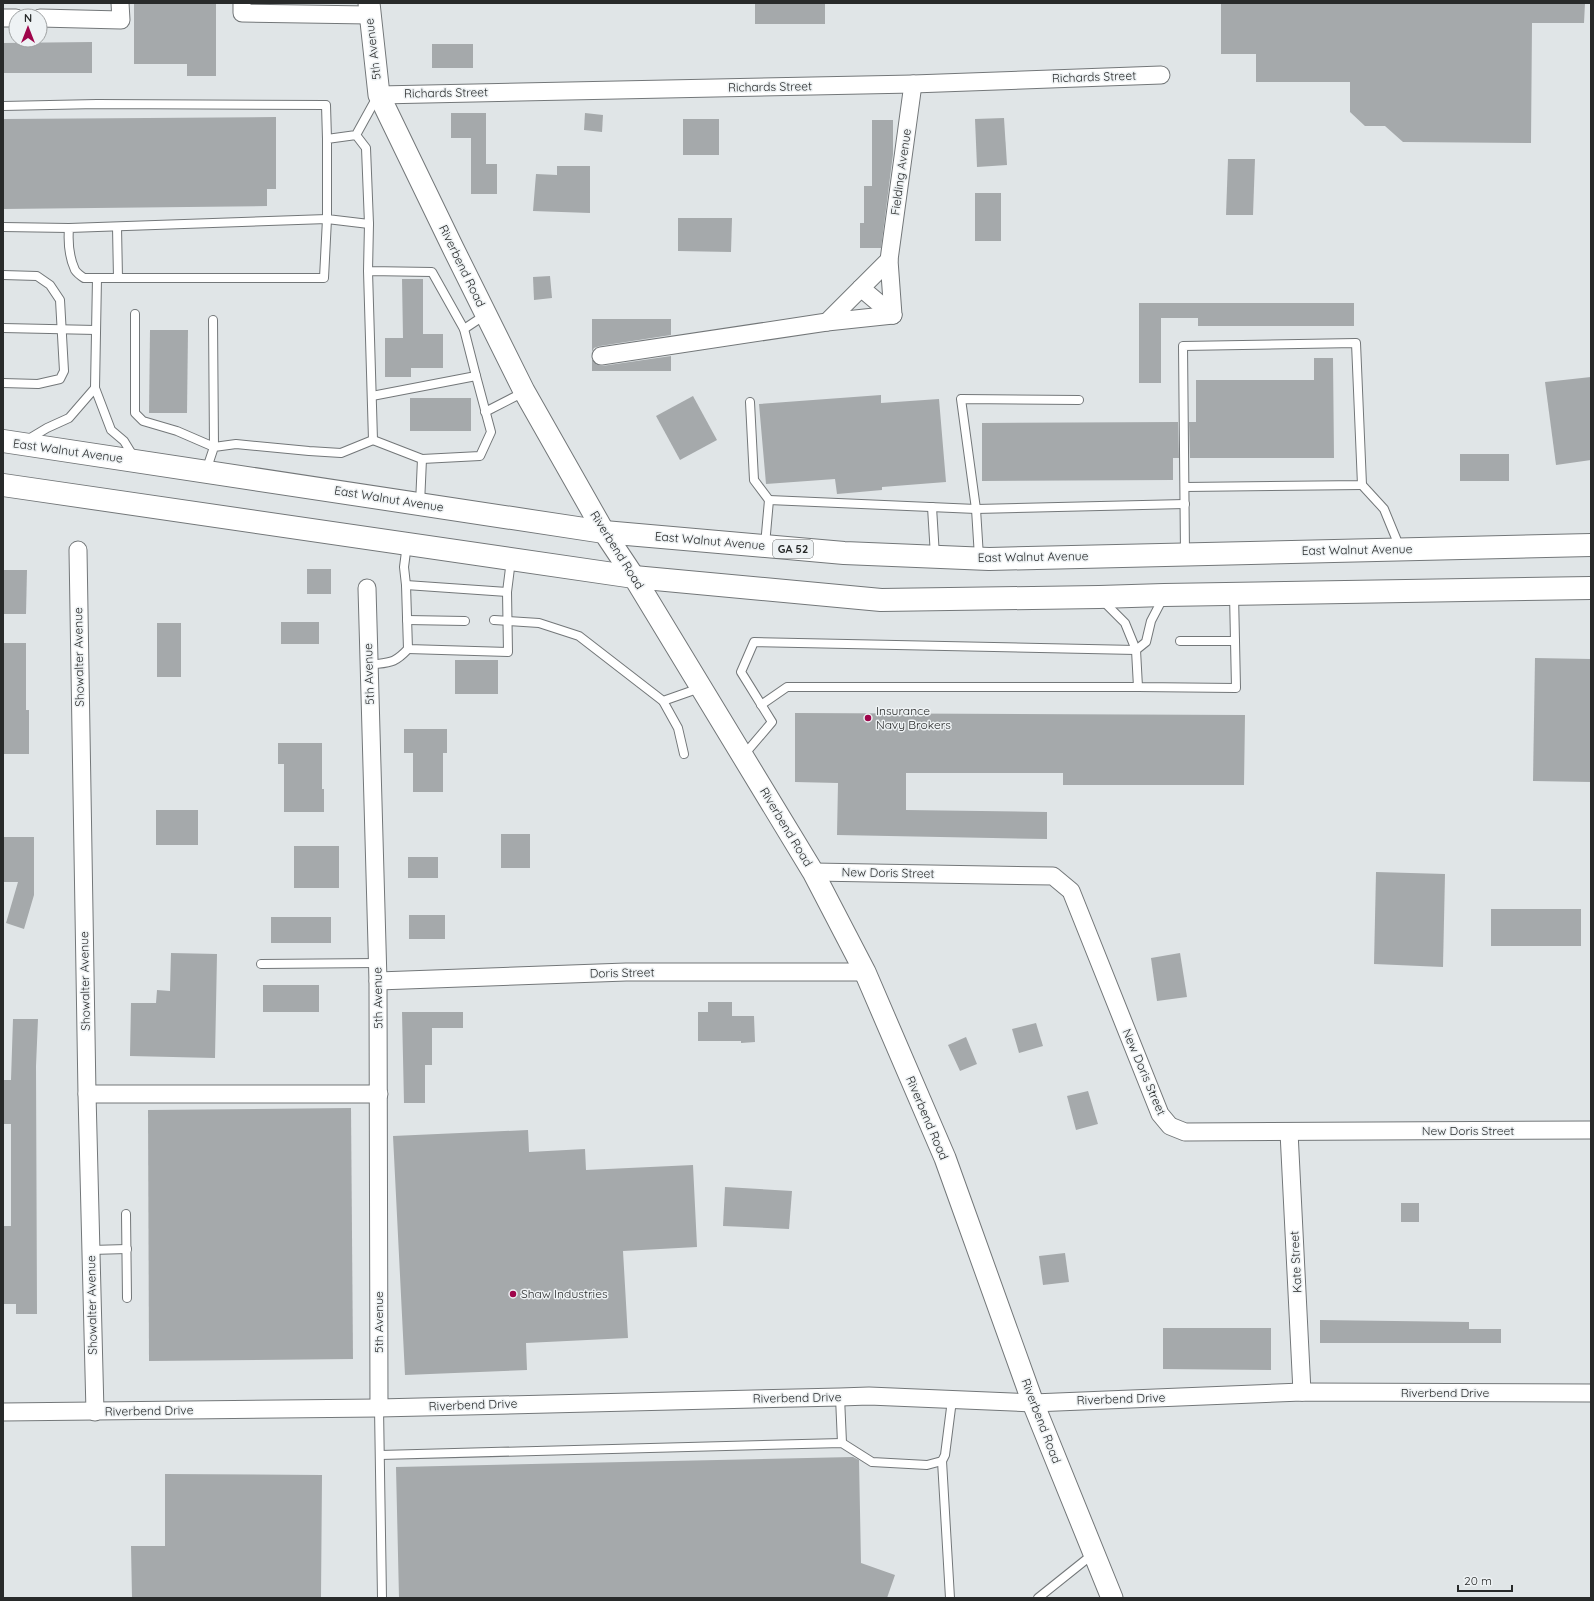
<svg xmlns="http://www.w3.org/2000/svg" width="1594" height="1601" viewBox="0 0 1594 1601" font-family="Quicksand,sans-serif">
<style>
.building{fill:#a5a9ab}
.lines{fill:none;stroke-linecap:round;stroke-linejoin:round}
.service-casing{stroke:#737779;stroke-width:10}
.minor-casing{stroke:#737779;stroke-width:19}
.tertiary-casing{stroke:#737779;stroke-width:23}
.primary-casing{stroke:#737779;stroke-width:24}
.service{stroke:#fff;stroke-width:8}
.minor{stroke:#fff;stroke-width:17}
.tertiary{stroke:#fff;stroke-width:21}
.primary{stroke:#fff;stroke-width:22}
.poi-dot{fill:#9f054b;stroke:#eef2f4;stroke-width:1.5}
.labels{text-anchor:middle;stroke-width:3;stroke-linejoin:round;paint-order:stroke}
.shield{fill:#eef2f4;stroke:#636667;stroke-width:1}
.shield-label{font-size:11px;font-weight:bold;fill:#282a2a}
.street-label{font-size:12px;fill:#282a2a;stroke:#eef2f4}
.poi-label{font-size:12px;fill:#282a2a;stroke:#eef2f4;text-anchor:start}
</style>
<rect width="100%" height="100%" fill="#e0e5e7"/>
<!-- building -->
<g class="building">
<polygon points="134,3 216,3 216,76 187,76 187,64 134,64"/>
<rect x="755" y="3" width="70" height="21"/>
<polygon points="1221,3 1585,3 1584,23 1532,23 1531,143 1403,142 1385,126 1365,126 1350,112 1350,82 1256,82 1256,54 1221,54"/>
<polygon points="92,42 92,73 3,73 3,43"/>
<rect x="432" y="44" width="41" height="24"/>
<polygon points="451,113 486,113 486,164 497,164 497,194 471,194 471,138 451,138"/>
<polygon points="585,113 603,115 602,132 584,130"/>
<polygon points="276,117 276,189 267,189 267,206 3,209 3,119"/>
<polygon points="1004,118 1007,165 977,167 975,119"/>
<rect x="683" y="119" width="36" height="36"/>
<polygon points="872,120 893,120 893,154 881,248 860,248 860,223 864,223 864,186 872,186"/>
<polygon points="1228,159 1255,159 1253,215 1226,215"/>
<polygon points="557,166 590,166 590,213 533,211 536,174 557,175"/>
<rect x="975" y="193" width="26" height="48"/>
<polygon points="678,218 732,218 731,252 678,251"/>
<polygon points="550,276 552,298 534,300 533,277"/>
<polygon points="402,279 423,279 423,334 443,334 443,368 411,368 411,377 385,377 385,338 403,338"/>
<polygon points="1139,303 1354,303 1354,326 1198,326 1198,318 1161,318 1161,383 1139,383"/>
<polygon points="592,319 671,319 671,335 600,346 594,348 592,352"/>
<polygon points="150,330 188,330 187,413 149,413"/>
<polygon points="671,356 671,371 592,371 592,359 597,365 602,366"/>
<polygon points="1314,358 1333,358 1334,458 1190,458 1189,422 1196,422 1196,380 1314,380"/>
<polygon points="1591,377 1591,460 1556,465 1545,382"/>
<polygon points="881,395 881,403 939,399 946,482 882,487 882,490 837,494 835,479 766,484 759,404"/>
<polygon points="693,396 717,440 680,460 656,416"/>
<rect x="410" y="398" width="61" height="33"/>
<polygon points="1178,422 1179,458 1173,458 1173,480 982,481 982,423"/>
<rect x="1460" y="454" width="49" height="27"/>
<rect x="307" y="569" width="24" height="25"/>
<polygon points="3,570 27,570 26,614 3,614"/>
<rect x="281" y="622" width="38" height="22"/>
<rect x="157" y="623" width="24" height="54"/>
<polygon points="3,643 26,643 26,710 29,710 29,754 3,754"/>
<polygon points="1535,658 1591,659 1591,782 1533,781"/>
<rect x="455" y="660" width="43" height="34"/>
<polygon points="795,713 1245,715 1244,785 1063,785 1063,773 906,773 906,810 1047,812 1047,839 837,835 838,783 795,782"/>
<polygon points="404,729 447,729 447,753 443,753 443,792 413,792 413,753 404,753"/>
<polygon points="278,743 322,743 322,789 324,789 324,812 284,812 284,764 278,764"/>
<rect x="156" y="810" width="42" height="35"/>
<rect x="501" y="834" width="29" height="34"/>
<polygon points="3,837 34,837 34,895 24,929 6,923 18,882 3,882"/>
<rect x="294" y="846" width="45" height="42"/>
<rect x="408" y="857" width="30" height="21"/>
<polygon points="1376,872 1445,874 1443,967 1374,964"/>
<rect x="1491" y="909" width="90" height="37"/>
<rect x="409" y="915" width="36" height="24"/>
<rect x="271" y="917" width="60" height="26"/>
<polygon points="171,953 217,954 215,1058 130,1056 131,1003 156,1003 157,990 170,991"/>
<polygon points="1180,953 1187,997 1157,1001 1151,958"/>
<rect x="263" y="985" width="56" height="27"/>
<polygon points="708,1002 732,1002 732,1016 754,1016 755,1042 741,1043 741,1041 698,1041 698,1012 708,1012"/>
<polygon points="402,1012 463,1012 463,1028 432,1028 432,1065 425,1065 425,1103 404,1103"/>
<polygon points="13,1019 38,1019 36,1066 37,1314 16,1314 16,1304 3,1304 3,1226 11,1226 11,1124 3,1124 3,1080 11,1080"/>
<polygon points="1036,1023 1043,1046 1019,1053 1012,1029"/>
<polygon points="966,1037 977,1064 960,1071 948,1045"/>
<polygon points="1088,1091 1098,1124 1076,1130 1067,1096"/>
<polygon points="351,1108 353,1359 149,1361 148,1110"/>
<polygon points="528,1130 529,1152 585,1149 586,1170 693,1165 697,1247 623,1251 628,1338 526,1343 527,1370 405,1375 393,1136"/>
<polygon points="725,1187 792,1191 789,1229 723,1226"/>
<rect x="1401" y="1203" width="18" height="19"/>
<polygon points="1065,1253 1069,1282 1043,1285 1039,1256"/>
<polygon points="1320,1320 1469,1322 1469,1329 1501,1329 1501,1343 1320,1343"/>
<polygon points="1163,1328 1271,1328 1271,1370 1163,1369"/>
<polygon points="853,1457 859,1460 861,1563 895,1575 887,1598 399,1598 396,1467"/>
<polygon points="165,1474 322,1475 321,1598 132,1598 131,1546 165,1546"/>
</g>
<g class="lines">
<!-- service casing -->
<g class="service-casing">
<g id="service">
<polyline points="3,106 97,104 326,105 327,139"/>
<polyline points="356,135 366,148 369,224 327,219 327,139 356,135 377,97"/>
<path d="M327,219L324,278H84C81,276 77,273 75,270C69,257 68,241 69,228Z"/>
<polyline points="3,227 69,228"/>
<polyline points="117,227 118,278"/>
<polyline points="368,271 432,272 464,329 476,376 491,432 480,456 422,459 373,440 368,271 369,224"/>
<polyline points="3,275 37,276 50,285 60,300 64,371 60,379 38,384 3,383"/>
<polyline points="135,314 135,413 143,421 177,431 214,447 213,320"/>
<polyline points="3,328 96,330"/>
<polyline points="464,329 485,315"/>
<polyline points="95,388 97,278"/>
<polyline points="372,396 476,376"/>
<polyline points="750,402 754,480 769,500"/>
<polyline points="485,412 524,392"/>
<polyline points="27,440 47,428 69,418 95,388 111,430 124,441 135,459"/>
<polyline points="206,471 214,447 236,444 309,451 341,453 373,440"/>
<polyline points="1362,485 1384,509 1400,548"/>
<polyline points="1185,487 1362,485 1356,343 1183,346 1185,553"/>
<polyline points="420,504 422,459"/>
<polyline points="932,507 935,556"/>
<polyline points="407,544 404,567 406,585 408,649 508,652 507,592 511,560"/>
<polyline points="765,545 769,500 976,509 1185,504"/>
<polyline points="979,557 976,509 961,399 1079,400"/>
<polyline points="406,585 507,592"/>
<polyline points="1103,601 1125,623 1136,650 1138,687 1236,688 1234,594"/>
<polyline points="407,620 465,621"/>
<polyline points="494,620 539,623 579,636 663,701 700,688"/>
<polyline points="1180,641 1235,641"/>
<path d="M369,665C390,662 394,664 408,649"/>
<polyline points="663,701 678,728 684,754"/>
<polyline points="761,705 787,687 1138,687"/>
<polyline points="743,756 772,722 741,672 754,642 1136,650 1146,642 1151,621 1163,598"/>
<polyline points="261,964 377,963"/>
<polyline points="126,1214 127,1298"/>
<polyline points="91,1250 127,1249"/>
<polyline points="840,1397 842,1443"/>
<polyline points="379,1408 382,1598"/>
<polyline points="380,1455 842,1443 872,1462 927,1465 942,1461 945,1455 952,1400"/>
<polyline points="942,1461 950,1598"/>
<polyline points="1038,1598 1093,1554"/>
</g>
</g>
<!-- minor casing -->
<g class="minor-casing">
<g id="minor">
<polyline points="242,3 242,13 369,15"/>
<polyline points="3,18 16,18"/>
<polyline points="40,18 121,20 120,3"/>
<polyline points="379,95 913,84 1161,75"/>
<polyline points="889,260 893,315"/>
<polyline points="861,288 893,315"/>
<polyline points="827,322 893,315"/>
<polyline points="601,356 827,322 889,260 913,84"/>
<polyline points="78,550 87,1094 95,1412"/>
<polyline points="367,588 378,981 379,1408"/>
<polyline points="813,872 1053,876 1071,891 1160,1114 1170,1126 1185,1132 1591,1130"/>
<polyline points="378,981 626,972 865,972"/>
<polyline points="87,1094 379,1094"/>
<polyline points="1289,1132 1302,1392"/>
<polyline points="3,1412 379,1408 840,1397 869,1396 1033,1403 1302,1392 1591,1393"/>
</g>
</g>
<!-- tertiary casing -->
<g class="tertiary-casing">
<polyline id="tertiary" points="369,3 379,95 453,248 524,391 604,532 634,577 813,872 865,972 945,1158 1033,1403 1112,1598"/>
</g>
<!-- primary casing -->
<g class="primary-casing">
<g id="primary">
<polyline points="3,441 604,532 844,553 989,559 1591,545"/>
<polyline points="3,485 634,577 881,600 1099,597 1164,595 1591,588"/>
</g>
</g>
<!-- service -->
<use href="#service" class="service"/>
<!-- minor -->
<use href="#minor" class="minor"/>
<!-- tertiary -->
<use href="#tertiary" class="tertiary"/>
<!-- primary -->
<use href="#primary" class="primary"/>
</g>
<!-- markers -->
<g class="poi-dot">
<circle cx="868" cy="718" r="4"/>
<circle cx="513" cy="1294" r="4"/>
</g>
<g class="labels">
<!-- shield labels -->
<rect class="shield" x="773" y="540" width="40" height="18" rx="3"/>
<g class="shield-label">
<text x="793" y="553">GA 52</text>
</g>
<!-- street labels -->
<g class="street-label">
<text transform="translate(373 49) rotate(-97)" y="4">5th Avenue</text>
<text transform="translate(1094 77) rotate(-2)" y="4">Richards Street</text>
<text transform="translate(770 87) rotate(-1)" y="4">Richards Street</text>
<text transform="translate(446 93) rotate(-1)" y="4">Richards Street</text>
<text transform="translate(901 172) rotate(-82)" y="4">Fielding Avenue</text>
<text transform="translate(462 266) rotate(64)" y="4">Riverbend Road</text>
<text transform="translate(68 451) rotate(8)" y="4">East Walnut Avenue</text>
<text transform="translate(389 499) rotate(9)" y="4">East Walnut Avenue</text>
<text transform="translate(710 541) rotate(5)" y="4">East Walnut Avenue</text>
<text transform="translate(617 550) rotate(58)" y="4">Riverbend Road</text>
<text transform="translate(1357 550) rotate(-1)" y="4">East Walnut Avenue</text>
<text transform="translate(1033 557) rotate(-1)" y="4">East Walnut Avenue</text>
<text transform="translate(79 657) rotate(-91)" y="4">Showalter Avenue</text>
<text transform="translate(369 674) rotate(-92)" y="4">5th Avenue</text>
<text transform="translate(786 827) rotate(59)" y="4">Riverbend Road</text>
<text transform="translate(888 873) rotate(1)" y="4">New Doris Street</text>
<text transform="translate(622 973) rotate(-1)" y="4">Doris Street</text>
<text transform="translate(85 981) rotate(-91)" y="4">Showalter Avenue</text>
<text transform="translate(378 998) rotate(-91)" y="4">5th Avenue</text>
<text transform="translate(1144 1072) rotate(67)" y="4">New Doris Street</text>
<text transform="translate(927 1118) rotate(67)" y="4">Riverbend Road</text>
<text x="1468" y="1135">New Doris Street</text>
<text transform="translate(1296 1262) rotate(-93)" y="4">Kate Street</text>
<text transform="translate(92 1305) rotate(-91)" y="4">Showalter Avenue</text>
<text transform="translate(379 1322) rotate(-90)" y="4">5th Avenue</text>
<text x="1445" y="1397">Riverbend Drive</text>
<text transform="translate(797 1398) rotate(-1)" y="4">Riverbend Drive</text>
<text transform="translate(1121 1399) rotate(-2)" y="4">Riverbend Drive</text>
<text transform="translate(473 1405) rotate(-2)" y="4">Riverbend Drive</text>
<text transform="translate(149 1411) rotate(-1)" y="4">Riverbend Drive</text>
<text transform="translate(1041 1421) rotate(69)" y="4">Riverbend Road</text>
</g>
<!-- poi labels -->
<g class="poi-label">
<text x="876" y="715">Insurance<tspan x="876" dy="14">Navy Brokers</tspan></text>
<text x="521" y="1298">Shaw Industries</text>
</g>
</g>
<!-- border -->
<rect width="1594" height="1601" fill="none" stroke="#282a2a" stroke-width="8"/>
<!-- north arrow -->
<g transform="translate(28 28)"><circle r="19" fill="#eef2f4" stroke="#9fa2a3"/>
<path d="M0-3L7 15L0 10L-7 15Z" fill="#9f054b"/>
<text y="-6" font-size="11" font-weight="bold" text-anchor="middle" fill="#282a2a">N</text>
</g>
<!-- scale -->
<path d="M1458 1585v6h54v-6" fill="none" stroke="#282a2a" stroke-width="2"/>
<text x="1464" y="1585" font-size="12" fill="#282a2a" stroke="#eef2f4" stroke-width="3" paint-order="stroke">20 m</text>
</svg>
